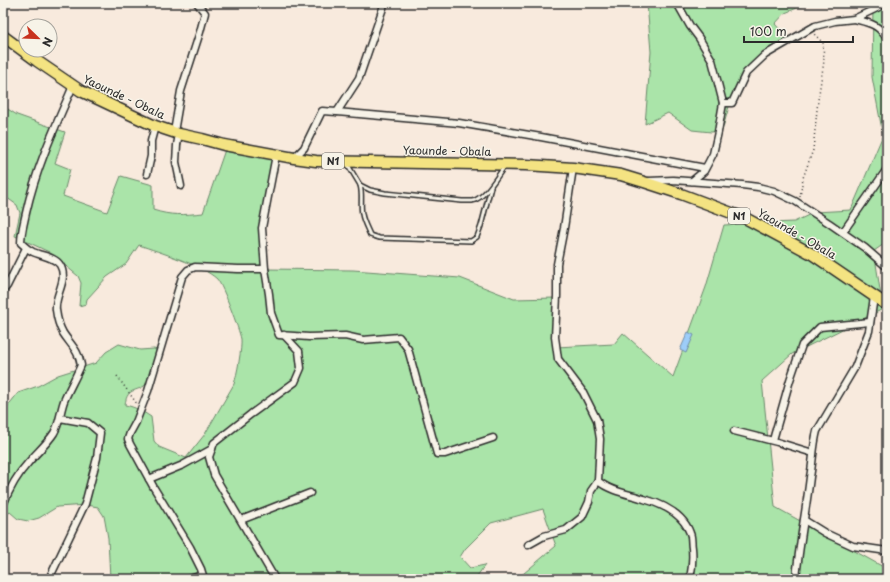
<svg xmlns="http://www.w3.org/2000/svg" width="890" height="582" viewBox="0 0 890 582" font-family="'Playpen Sans',sans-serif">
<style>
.green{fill:#aae4a9;stroke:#6a886a}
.water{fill:#9dcdf9;stroke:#6f8ca7}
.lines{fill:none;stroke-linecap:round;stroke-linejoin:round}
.service-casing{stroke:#2b2b2b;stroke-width:6}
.minor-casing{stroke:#2b2b2b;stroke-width:9}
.trunk-casing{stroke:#2b2b2b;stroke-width:13}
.path{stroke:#2b2b2b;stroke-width:1.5;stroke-dasharray:1 3;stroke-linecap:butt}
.service{stroke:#f7f3e8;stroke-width:3}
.minor{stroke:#f7f3e8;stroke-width:6}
.trunk{stroke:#f4e382;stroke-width:10}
.labels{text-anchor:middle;stroke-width:3;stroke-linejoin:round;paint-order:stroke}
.shield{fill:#f7f3e8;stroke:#686764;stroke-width:1}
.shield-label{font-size:10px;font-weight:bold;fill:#2b2b2b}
.street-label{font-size:11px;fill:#2b2b2b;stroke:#f7f3e8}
</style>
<rect width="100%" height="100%" fill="#f8eadd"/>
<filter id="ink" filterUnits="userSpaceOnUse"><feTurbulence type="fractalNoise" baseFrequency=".025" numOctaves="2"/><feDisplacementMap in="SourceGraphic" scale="8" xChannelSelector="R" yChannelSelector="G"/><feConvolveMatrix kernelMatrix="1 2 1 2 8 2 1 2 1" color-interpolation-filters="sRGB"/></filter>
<g filter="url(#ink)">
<!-- green -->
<g class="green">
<polygon points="647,3 809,3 785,13 775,24 791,42 767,54 747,73 730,103 722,131 711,132 692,130 668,113 645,124 651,52"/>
<path d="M867,3H887V242L874,251L883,309L792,354L762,381L775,507L887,569V579H517L556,546L543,509L491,523L465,549L460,557L470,568L485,565L475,579H110L108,538L104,516L98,507L87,505L57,507L39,518L28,521L18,519L10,512L3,518V412L18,393L38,386L58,375L96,363L106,352L119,344L140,350L154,349L161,352C157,361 154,375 148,382C139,394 127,385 125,405C135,407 142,411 151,417L154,441L159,447L186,458L205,434L234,384C237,375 242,348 241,339C239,329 223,286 217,279C202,265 159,252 139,245L126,264L107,277L87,299L86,304L79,306L81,283L78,276L49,252L15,236L20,213L17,205L3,195V106L17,115L65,132L55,163L70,169L63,196L107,212L121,176L153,185V210C171,216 184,215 203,213L227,144L273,155L262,228L267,269L353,270L460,278L514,299L555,298L556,347L614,344L623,333L673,377L706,287L724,225L794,222L815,212L851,210L883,135L872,77L873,6Z"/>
</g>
<!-- water -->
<polygon class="water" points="688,332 694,335 686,353 680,350"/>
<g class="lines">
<!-- service casing -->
<g class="service-casing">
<g id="service">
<path d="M348,165L360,185L370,190L385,193L462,201C465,201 469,201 472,201C484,199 497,177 504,167"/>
<path d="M360,185C363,196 360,204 362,214C363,221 367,228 370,235L379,238L471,241L477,237L481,226L491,187"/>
</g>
</g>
<!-- minor casing -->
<g class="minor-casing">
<g id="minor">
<polyline points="677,3 690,26 699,38 712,60 723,103 718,132 713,154 704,171 692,181"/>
<path d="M854,19C869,23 879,24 887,39"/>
<polyline points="723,103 732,103 746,73 765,55 815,26 835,21 854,19 879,7 882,3"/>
<polyline points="337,112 459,123 541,137 705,168"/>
<polyline points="174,132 181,91 200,32 205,13 197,3"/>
<polyline points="179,134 177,145 176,162 181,186"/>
<polyline points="276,155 262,228 265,269 269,294 271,313 279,335 309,337 345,336 363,340 399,337 408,349 437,454 445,454 493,438"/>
<polyline points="294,158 304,148 322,111 337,112 359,78 383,8 384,3"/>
<path d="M573,168L564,228L557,264V296L555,337L558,359L583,392L597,420L600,439L598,481C610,491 629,494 644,499C662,504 683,514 690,533C692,537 691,543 692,548C693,558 692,569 690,579"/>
<polyline points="147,174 151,156 151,141 155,126"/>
<polyline points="649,181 673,180 742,185 758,187 774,191 795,201 829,223 865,248 887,267"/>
<polyline points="843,232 887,169"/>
<polyline points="3,291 7,286 26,248"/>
<polyline points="734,431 777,442 813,453"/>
<polyline points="773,440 790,380 802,345 820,327 870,322"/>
<polyline points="149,479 183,465 212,449"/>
<path d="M3,505C9,490 17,475 28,463C36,453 47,444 54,433C60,423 60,412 64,401C69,389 76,377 81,365C79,351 70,344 63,333C59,326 57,318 56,310C54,295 69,280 60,265C55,257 42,256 33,252C29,250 25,247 21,243C21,232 24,223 26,213C36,168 55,127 73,86"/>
<polyline points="241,520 310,493"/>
<polyline points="804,520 825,533 853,546 887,551"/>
<polyline points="528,545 544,536 566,530 582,517 589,502 591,491 598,481"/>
<polyline points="49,579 85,504 97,458 100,433 88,423 60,418"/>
<polyline points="190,579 202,575"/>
<polyline points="204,579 201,569 190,547 154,488 130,444 128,439 130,433 136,422 148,391 182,277 188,270 195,267 238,269 265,269"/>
<polyline points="275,579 214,475 209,457 214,443 251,414 295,382 301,368 299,351 284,335"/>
<path d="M796,579C799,545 806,511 810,477C813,462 813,446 817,431L855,367L869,331L874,297"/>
</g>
</g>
<!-- trunk casing -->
<g class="trunk-casing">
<polyline id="trunk" points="3,36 37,61 81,91 155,126 179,134 202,139 224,145 294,158 316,161 526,165 573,168 621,175 644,182 681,194 745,218 812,254 887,305"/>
</g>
<!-- path -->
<g class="path">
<polyline points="800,197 803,178 813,150 818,100 824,61 823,43 814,34"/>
<polyline points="117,376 137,404"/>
</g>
<!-- service -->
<use href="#service" class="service"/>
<!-- minor -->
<use href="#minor" class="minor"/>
<!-- trunk -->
<use href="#trunk" class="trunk"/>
</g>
</g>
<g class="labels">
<!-- shield labels -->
<g class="shield">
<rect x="322" y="153" width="22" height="16" rx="3"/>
<rect x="728" y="208" width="22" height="16" rx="3"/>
</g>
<g class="shield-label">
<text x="333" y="165">N1</text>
<text x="739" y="220">N1</text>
</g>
<!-- street labels -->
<g class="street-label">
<text transform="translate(124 97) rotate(25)" y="4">Yaounde - Obala</text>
<text transform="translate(447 151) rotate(1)" y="4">Yaounde - Obala</text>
<text transform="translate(797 234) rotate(30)" y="4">Yaounde - Obala</text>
</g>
</g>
<!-- margin -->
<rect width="890" height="582" fill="none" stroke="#f7f3e8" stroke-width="16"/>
<rect x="8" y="8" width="874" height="566" fill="none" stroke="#2b2b2b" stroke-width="1.5" filter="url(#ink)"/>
<!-- north arrow -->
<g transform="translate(38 38) rotate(113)"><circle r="19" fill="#f7f3e8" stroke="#a5a39c"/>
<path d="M0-3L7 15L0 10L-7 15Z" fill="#c8321e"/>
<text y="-6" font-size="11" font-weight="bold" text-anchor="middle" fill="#2b2b2b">N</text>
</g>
<!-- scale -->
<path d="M744 36v6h109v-6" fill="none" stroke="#2b2b2b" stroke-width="2"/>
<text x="750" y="36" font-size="12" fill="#2b2b2b" stroke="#f7f3e8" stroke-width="3" paint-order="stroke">100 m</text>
</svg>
